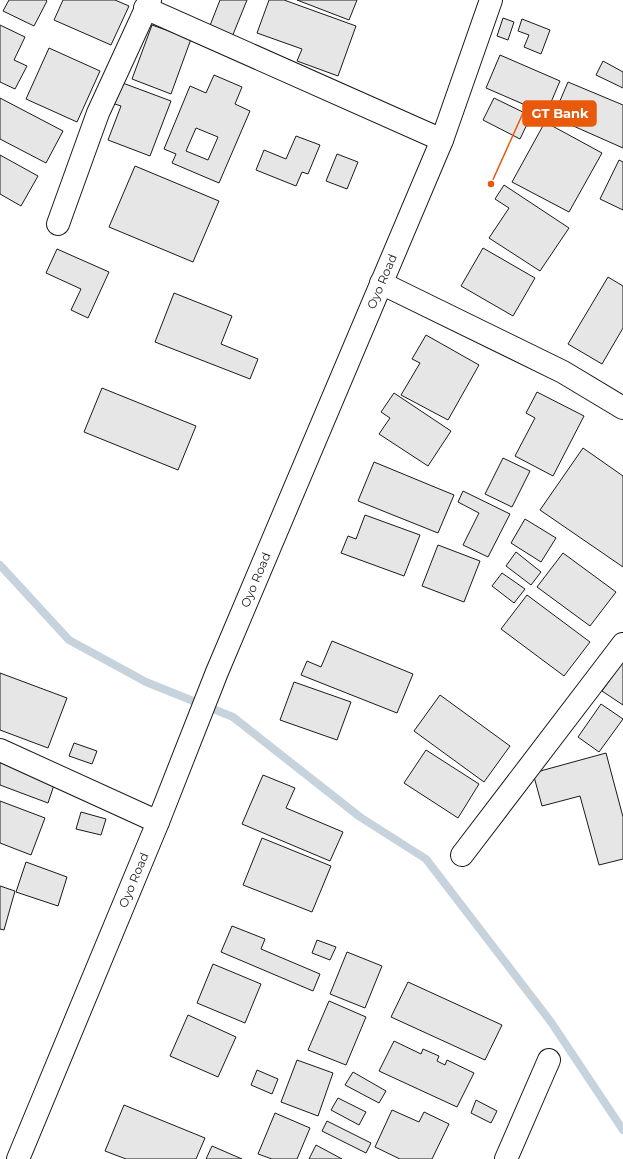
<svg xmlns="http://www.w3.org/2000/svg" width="623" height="1159" viewBox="0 0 623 1159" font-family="Montserrat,sans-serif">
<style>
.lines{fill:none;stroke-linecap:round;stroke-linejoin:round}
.stream{stroke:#c6d2dc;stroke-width:8}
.building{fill:#e6e6e6;stroke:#1a1a1a;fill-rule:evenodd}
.street-casing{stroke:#1a1a1a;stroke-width:24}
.highway-casing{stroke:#1a1a1a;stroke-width:24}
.street{stroke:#fff;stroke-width:22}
.highway{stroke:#fff;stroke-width:22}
.labels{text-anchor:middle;stroke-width:3;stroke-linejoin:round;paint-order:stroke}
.street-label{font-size:12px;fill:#1a1a1a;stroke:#fff}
.leader{fill:none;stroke:#e8590c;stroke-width:1.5}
.callout-dot{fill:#e8590c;stroke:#fff;stroke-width:1.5}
.callout{fill:#e8590c;stroke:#e8590c;stroke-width:1.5}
.callout-label{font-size:13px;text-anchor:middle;font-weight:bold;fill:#fff}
</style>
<rect width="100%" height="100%" fill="#fff"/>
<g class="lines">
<!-- stream -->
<polyline class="stream" points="0,565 69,640 146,682 233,717 360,817 426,859 551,1022 623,1130"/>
</g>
<!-- building -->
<g class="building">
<polygon points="9,0 46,0 47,1 34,26 3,11"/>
<polygon points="63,0 115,0 129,6 111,45 54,20"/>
<polygon points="220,0 247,0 232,37 209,28"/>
<polygon points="269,0 284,0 356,26 338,76 297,61 302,49 257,33"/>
<polygon points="297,0 357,0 349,20"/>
<polygon points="503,18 514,22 508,40 497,36"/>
<polygon points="522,19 550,30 541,54 524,47 529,35 518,31"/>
<polygon points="0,25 25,37 14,60 27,66 15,89 0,82"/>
<polygon points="152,25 191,39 171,94 132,79"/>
<polygon points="49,48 100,71 77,122 26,99"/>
<polygon points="500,55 560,81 546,114 486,88"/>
<polygon points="603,61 623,72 623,88 596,75"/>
<path d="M214,75L242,87L235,104L250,111L219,183L172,163L176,154L164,149L190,86L206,93ZM196,128L218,137L208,160L186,151Z"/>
<polygon points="120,82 171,101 150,156 108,140 121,106 112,103"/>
<polygon points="568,82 623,105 623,148 553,117"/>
<polygon points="0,98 63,131 46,163 0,139"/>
<polygon points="494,98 531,116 520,139 483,120"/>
<polygon points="545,122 602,153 569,212 512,182"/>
<polygon points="296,136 320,145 308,174 302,172 296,186 256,170 264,150 286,159"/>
<polygon points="337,154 358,162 347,189 326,181"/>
<polygon points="0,155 38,176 21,206 0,194"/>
<polygon points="619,160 623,162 623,210 600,199"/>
<polygon points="135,166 219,201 193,262 109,227"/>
<polygon points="504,185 569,228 540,271 489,238 509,208 495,199"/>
<polygon points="483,248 535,278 513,316 461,286"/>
<polygon points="57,249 109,272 88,318 71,310 81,289 46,273"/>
<polygon points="608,277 623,286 623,328 602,364 568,344"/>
<polygon points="174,293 232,316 221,344 258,359 250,379 155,342"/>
<polygon points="426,335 479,365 448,420 401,395 420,363 412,359"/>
<polygon points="102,388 196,426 178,470 84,432"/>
<polygon points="537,392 584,416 553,476 515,456 535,418 526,413"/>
<polygon points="394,393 451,431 428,466 379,434 390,418 381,412"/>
<polygon points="583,448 623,476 623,567 540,510"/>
<polygon points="503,458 530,471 512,507 485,494"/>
<polygon points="374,462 454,495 438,533 358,501"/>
<polygon points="463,491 510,514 488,557 463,545 479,513 458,502"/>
<polygon points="365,515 420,535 404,576 341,553 348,536 356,539"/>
<polygon points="525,519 556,538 541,562 511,543"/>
<polygon points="438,545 480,561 464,602 422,586"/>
<polygon points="516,552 541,572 531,585 506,566"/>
<polygon points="563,553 616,592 590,626 537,587"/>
<polygon points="502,573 525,589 514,603 492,586"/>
<polygon points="527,595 590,642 564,676 501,629"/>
<polygon points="332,641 413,674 397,713 301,675 307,661 321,667"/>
<polygon points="623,662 623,705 602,691"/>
<polygon points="0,673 67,698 48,748 0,730"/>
<polygon points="294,682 351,702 337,740 280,720"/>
<polygon points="440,695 510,746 484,782 414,731"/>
<polygon points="601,704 623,719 599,752 578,737"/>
<polygon points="74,743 97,751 92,764 69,756"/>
<polygon points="426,750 479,784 458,818 404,783"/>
<polygon points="606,753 623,817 623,859 599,865 580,796 542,806 533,773"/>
<polygon points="0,762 55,782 48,803 0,785"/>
<polygon points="263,775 295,788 286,808 343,832 330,861 242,824"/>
<polygon points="0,801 45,818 31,855 0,843"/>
<polygon points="81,812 106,819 101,835 76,829"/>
<polygon points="262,838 331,866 312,912 243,885"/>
<polygon points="26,862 67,877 58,906 16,892"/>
<polygon points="0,886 15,891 4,930 0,929"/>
<polygon points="232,926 265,939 261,949 320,974 313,991 221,952"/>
<polygon points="317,940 336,947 330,960 312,953"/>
<polygon points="347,952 382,966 365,1008 330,994"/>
<polygon points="213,964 261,984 245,1023 197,1003"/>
<polygon points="408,982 502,1025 485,1060 391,1017"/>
<polygon points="329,1001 366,1017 346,1065 308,1050"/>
<polygon points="188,1015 236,1037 218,1077 170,1056"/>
<polygon points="394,1041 421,1054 423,1049 439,1056 437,1061 445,1065 447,1060 474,1073 457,1107 379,1071"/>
<polygon points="297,1060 333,1073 318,1116 281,1102"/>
<polygon points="257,1070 278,1079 272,1094 251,1085"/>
<polygon points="353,1072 386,1091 379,1103 345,1085"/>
<polygon points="338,1098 366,1112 359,1125 331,1110"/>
<polygon points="476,1100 497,1111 491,1123 471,1113"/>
<polygon points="124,1105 205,1138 196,1159 126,1159 105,1151"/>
<polygon points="392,1110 419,1122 424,1112 449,1124 432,1159 400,1159 375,1147"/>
<polygon points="275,1113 310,1128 297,1159 272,1159 258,1154"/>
<polygon points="327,1121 371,1143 366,1153 322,1131"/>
<polygon points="316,1145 342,1159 309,1159"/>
<polygon points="212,1146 242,1159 206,1159"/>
</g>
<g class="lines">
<!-- street casing -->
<g class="street-casing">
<g id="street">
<polyline points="145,8 442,140"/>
<polyline points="58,224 98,113 150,0"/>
<polyline points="381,283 563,372 623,408"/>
<polyline points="0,750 158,822"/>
<polyline points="462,855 623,644"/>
<polyline points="506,1159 549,1060"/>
</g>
</g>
<!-- highway casing -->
<g class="highway-casing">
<g id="highway">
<path id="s1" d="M18,1159L158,822L217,672L442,140L491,0"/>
</g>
</g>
<!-- street -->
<use href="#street" class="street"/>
<!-- highway -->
<use href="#highway" class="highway"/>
</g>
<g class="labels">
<!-- street labels -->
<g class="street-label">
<text dy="4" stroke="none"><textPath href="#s1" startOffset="950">Oyo Road</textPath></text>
<text dy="4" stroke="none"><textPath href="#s1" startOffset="626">Oyo Road</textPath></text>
<text dy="4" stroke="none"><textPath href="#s1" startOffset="302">Oyo Road</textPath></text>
</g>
</g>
<!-- callouts -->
<path class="leader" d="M491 184L523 113"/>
<circle class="callout-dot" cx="491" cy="184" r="4"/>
<rect class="callout" x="523" y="101" width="73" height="25" rx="4"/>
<g class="callout-label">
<text x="560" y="118">GT Bank</text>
</g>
</svg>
